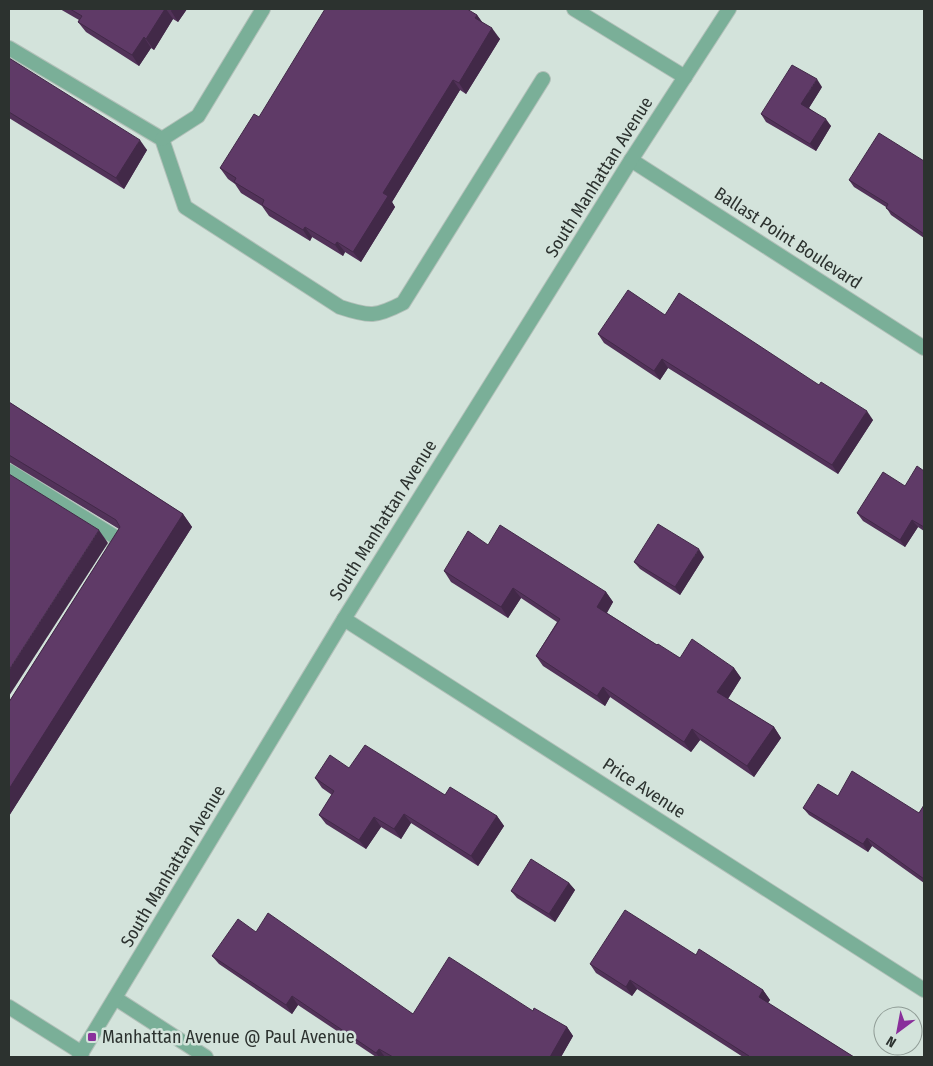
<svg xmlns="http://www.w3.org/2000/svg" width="933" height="1066" viewBox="0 0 933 1066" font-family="'Fira Sans Condensed',sans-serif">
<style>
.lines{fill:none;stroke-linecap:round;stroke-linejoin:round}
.service-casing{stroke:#b2c0b9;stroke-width:16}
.minor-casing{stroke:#b2c0b9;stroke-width:16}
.tertiary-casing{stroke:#b2c0b9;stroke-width:16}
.service{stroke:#7aaf98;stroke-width:14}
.minor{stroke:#7aaf98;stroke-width:14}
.tertiary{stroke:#7aaf98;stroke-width:14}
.wall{fill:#523259}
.shaded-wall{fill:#422948}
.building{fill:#5f3a67;stroke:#422948}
.poi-dot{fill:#892f9b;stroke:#d3e3db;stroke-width:2}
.labels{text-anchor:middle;stroke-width:5;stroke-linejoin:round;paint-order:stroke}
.street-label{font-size:18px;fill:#2c322f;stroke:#d3e3db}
.poi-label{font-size:18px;fill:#2c322f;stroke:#d3e3db;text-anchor:start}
</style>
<rect width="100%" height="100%" fill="#d3e3db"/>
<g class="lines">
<!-- service casing -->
<g class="service-casing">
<g id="service">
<polyline points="574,9 685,77"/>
<path d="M9,48L162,139L185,207L340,307C370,317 376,317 403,303L543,79"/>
<polyline points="162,139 198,116 263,9"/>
<polyline points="9,471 120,540 114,549"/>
<polyline points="9,1007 82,1053"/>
</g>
</g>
<!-- minor casing -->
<g class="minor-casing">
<g id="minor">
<polyline points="631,160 924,348"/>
<polyline points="344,619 924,990"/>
<polyline points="115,998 206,1057"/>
</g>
</g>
<!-- tertiary casing -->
<g class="tertiary-casing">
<polyline id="tertiary" points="79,1057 344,619 631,160 729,9"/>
</g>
<!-- service -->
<use href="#service" class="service"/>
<!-- minor -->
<use href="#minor" class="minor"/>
<!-- tertiary -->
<use href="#tertiary" class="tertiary"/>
</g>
<!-- wall -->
<g class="wall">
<polygon points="60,9 187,9 178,22 173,19 154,50 151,48 139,66 86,32 78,22 79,20"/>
<polygon points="477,15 482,22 500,39 466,94 460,90 392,202 395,207 361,262 345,252 343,256 312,237 310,241 269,216 262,206 241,193 235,184 228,179 220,168"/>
<polygon points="9,58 147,150 124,189 9,118"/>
<polygon points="822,87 809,108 831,126 816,151 766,122 761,114"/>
<polygon points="924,161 924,238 891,215 886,207 854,187 849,180"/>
<polygon points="665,315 819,385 873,420 838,474 668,368 660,380 604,343 598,334"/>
<polygon points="9,402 183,514 192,527 9,816 9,702 119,529 9,462"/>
<polygon points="924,471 924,531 918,527 905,547 863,521 857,513 905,486"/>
<polygon points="488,545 606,592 613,602 607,613 657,645 680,658 734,668 741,678 728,699 774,727 781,738 754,777 700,740 691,752 610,697 605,706 543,666 536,656 557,622 521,598 508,618 451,582 444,571"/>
<polygon points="704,557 680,595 640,569 634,562"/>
<polygon points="349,768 445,795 497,816 504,826 478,866 411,823 401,839 381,827 366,849 326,824 319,815 332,795 322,788 315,778"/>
<polygon points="838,796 919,813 924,805 924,883 872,846 868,852 809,815 803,808"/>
<polygon points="569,883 575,890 555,922 517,898 511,891"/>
<polygon points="256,932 413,1014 533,1011 567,1027 573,1036 561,1057 376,1057 298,1005 292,1014 219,964 212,956"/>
<polygon points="696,955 763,990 770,1000 768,1003 854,1057 743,1057 637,989 632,996 596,973 590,964"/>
</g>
<!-- shaded-wall -->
<g class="shaded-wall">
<polygon points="165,9 166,9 173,19 154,50 146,39"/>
<polygon points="172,9 187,9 178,22 171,11"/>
<polygon points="477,15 485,26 475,18"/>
<polygon points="492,28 500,39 466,94 459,83"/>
<polygon points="144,37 151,48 139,66 132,55"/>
<polygon points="817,79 822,87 807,111 801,104"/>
<polygon points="453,80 460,90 392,202 395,207 361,262 353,252 383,193"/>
<polygon points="826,119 831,126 816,151 810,144"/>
<polygon points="140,140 147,150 124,189 116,178"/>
<polygon points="305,227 312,237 310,241 303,230"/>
<polygon points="337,242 345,252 343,256 335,245"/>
<polygon points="662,359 668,368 660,380 654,371"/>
<polygon points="867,411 873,420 838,474 832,465"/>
<polygon points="183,514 192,527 9,816 9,789"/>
<polygon points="912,520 918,527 905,547 900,540"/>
<polygon points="99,530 108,543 9,696 9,670"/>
<polygon points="699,549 704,557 680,595 675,587"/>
<polygon points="513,588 521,598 508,618 501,607"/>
<polygon points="606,592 613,602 604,617 597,607"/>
<polygon points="734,668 741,678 725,703 717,692"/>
<polygon points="603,687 610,697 605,706 597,696"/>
<polygon points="774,727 781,738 754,777 747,766"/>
<polygon points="692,729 700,740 691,752 684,742"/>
<polygon points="404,814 411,823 401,839 394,829"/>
<polygon points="497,816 504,826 478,866 471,856"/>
<polygon points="374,817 381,827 366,849 359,840"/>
<polygon points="867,838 872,846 868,852 863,844"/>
<polygon points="569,883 575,890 555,922 549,914"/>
<polygon points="630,980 637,989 632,996 626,987"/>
<polygon points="763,990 770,1000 765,1006 759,997"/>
<polygon points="292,996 298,1005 292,1014 286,1005"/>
<polygon points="567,1027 573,1036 561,1057 550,1057"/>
<polygon points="379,1049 385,1057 379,1057 376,1053"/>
</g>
<!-- building -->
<g class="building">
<polygon points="70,9 165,9 146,39 144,37 132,55 78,22 82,16"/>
<polygon points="325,9 467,9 477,15 475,18 492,28 459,83 453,80 383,193 388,196 353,252 337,242 335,245 305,227 303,230 262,205 264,200 234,182 236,178 220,168 254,114 259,117"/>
<polygon points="9,58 140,140 116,178 9,112"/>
<polygon points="792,65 817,79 801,104 826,119 810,144 761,114"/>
<polygon points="879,133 924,161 924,234 886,208 888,204 849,180"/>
<polygon points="628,290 665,315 679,293 819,385 821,382 867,411 832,465 662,359 654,371 598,334"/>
<polygon points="9,402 183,514 9,789 9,702 120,527 116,520 9,455"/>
<polygon points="917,466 924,471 924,527 912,520 900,540 857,513 883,472 905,486"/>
<polygon points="9,474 99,530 9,670"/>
<polygon points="658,524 699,549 675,587 634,562"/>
<polygon points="500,525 606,592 597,607 657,645 658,644 680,658 692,639 734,668 717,692 774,727 747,766 692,729 684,742 603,687 597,696 536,656 560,619 513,588 501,607 444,571 468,531 488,545"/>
<polygon points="365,745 445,795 450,787 497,816 471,856 404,814 394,829 374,817 359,840 319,815 334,791 315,778 330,755 349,768"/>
<polygon points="852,771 919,813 924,805 924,879 867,838 863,844 803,808 818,784 838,796"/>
<polygon points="531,859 569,883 549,914 511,891"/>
<polygon points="625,910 696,955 699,949 763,990 759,997 854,1057 749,1057 749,1056 630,980 626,987 590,964"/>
<polygon points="268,913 413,1014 449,957 533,1011 534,1008 567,1027 550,1057 393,1057 379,1049 376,1053 292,996 286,1005 212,956 238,919 256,932"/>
</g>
<!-- markers -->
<rect class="poi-dot" x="87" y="1032" width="10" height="10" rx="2.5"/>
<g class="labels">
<!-- street labels -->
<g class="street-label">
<text transform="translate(599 177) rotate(-58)" y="6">South Manhattan Avenue</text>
<text transform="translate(788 238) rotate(33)" y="6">Ballast Point Boulevard</text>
<text transform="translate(383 520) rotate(-58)" y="6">South Manhattan Avenue</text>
<text transform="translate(644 788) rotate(33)" y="6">Price Avenue</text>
<text transform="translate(173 866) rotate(-59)" y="6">South Manhattan Avenue</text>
</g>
<!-- poi labels -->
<g class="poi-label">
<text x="102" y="1043">Manhattan Avenue @ Paul Avenue</text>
</g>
</g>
<!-- border -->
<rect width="933" height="1066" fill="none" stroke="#2c322f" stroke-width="20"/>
<!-- north arrow -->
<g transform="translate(898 1031) rotate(212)"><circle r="24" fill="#d3e3db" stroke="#909c96"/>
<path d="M0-4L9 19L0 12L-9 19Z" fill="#892f9b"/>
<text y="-8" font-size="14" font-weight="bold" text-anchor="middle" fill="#2c322f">N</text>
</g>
</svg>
